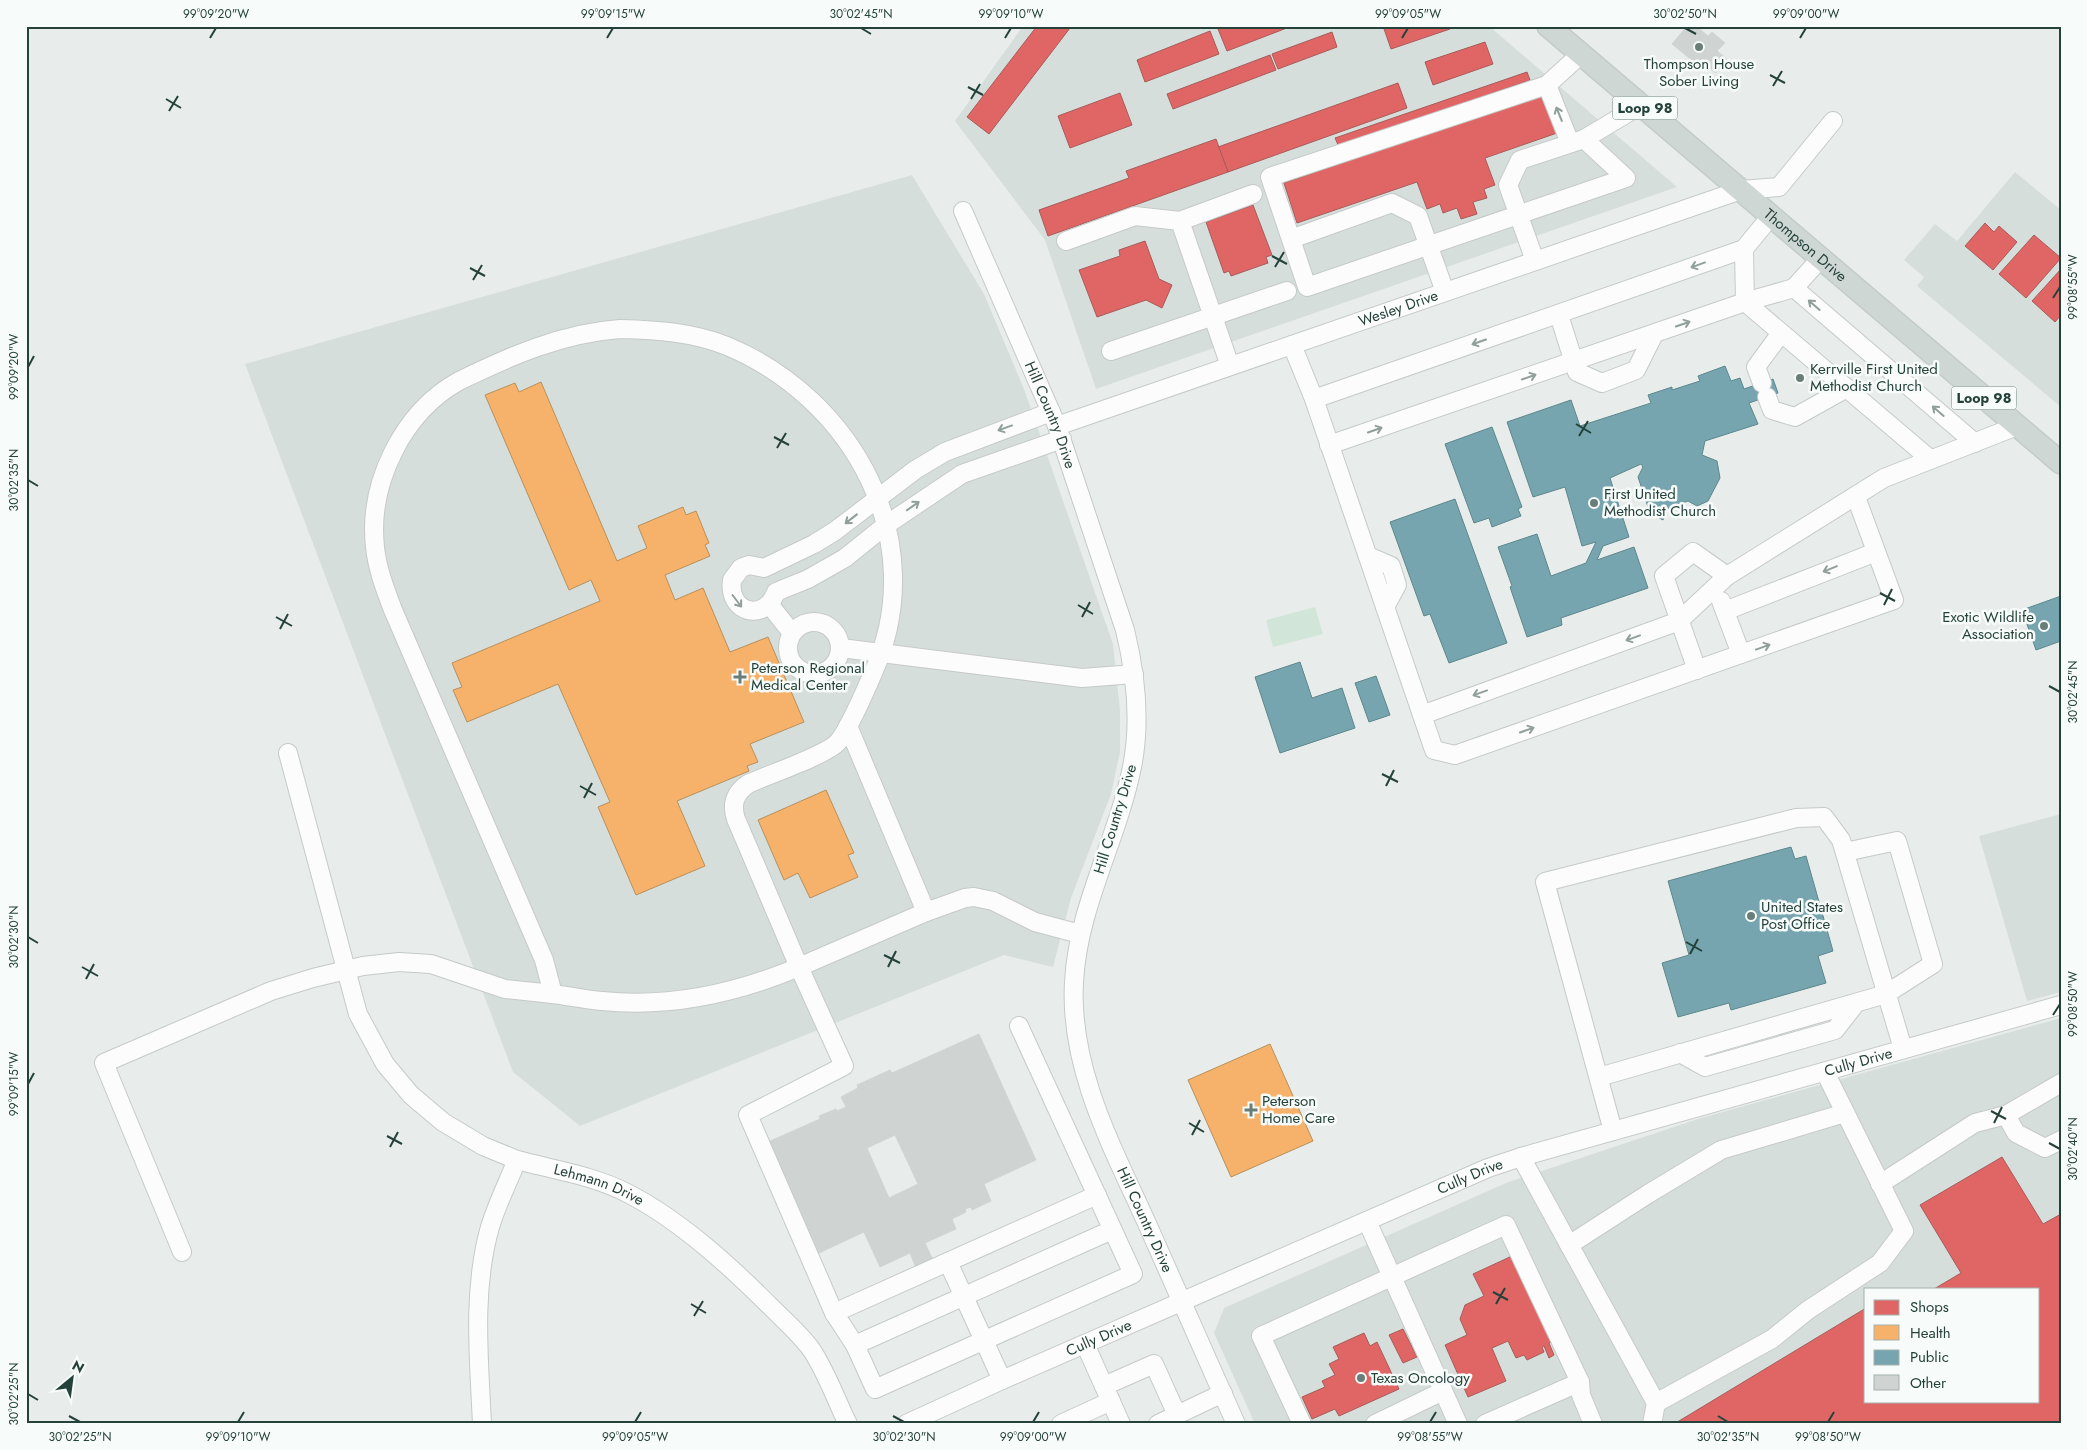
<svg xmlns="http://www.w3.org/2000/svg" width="2087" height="1450" viewBox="0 0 2087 1450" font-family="Jost,sans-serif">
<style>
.built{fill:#d6dedb;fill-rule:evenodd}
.green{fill:#d1e6d8}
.shops{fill:#e06666;stroke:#a85b59}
.health{fill:#f6b26b;stroke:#b7905c}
.public{fill:#76a5af;stroke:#5d878c}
.building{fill:#cfd4d2;stroke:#d1d6d4;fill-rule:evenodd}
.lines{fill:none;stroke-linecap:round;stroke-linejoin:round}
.minor-casing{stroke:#c5cac8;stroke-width:20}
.major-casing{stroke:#c3ccc9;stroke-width:24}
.minor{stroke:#fcfcfc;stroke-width:18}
.major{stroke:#cfd7d5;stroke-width:21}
.oneway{stroke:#909f9b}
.ticks{fill:none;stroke:#24423a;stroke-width:2}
.poi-dot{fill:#697e78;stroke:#f7fbf9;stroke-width:2}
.labels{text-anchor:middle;stroke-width:5;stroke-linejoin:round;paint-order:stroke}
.shield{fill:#f7fbf9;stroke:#637a73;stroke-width:1}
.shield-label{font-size:14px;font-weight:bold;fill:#24423a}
.poi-label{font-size:15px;fill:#24423a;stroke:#f7fbf9;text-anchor:start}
.street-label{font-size:15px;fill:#24423a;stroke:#f7fbf9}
.neatline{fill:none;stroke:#24423a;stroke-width:2}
.ticks-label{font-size:12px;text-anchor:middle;fill:#24423a}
</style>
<rect width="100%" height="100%" fill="#e8edeb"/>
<!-- built -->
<g class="built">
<polygon points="1023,26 1489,26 1677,187 1096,389 1045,240 955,121"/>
<polygon points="2015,172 2061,210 2061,407 1917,286 1924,277 1904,260 1935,224 1957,241"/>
<polygon points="912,175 984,294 1024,389 1113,644 1120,710 1120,752 1111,794 1071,898 1053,967 1004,955 580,1126 513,1072 245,364"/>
<polygon points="2061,814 2061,992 2027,1001 1979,836"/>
<path d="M2061,1018V1424H1255L1214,1333L1224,1308L1506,1183L1701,1118ZM1866,1289H2038V1401H1866Z"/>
</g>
<!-- green -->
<polygon class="green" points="1315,607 1323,634 1273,647 1266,620"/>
<!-- shops -->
<g class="shops">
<polygon points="1037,26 1067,26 1070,28 989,134 967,117"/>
<polygon points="1225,26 1292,26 1227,51 1218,29"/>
<polygon points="1383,26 1449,26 1450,29 1391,49"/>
<polygon points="1210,31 1219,54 1145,82 1137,60"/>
<polygon points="1332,32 1337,47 1278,69 1272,54"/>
<polygon points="1485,42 1493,64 1433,85 1425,62"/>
<polygon points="1270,55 1276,70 1173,109 1167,94"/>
<polygon points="1527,72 1530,80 1339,147 1335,138"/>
<polygon points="1398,83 1407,108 1228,172 1218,147"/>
<polygon points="1546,92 1560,132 1485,158 1495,185 1484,189 1487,198 1473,202 1477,214 1461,219 1457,208 1443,213 1440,204 1427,209 1417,182 1297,223 1284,183"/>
<polygon points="1120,93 1132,125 1070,148 1058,116"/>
<polygon points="1216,139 1228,172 1048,236 1039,210 1129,178 1126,171"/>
<polygon points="1253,205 1272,255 1266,257 1268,263 1231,276 1229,271 1224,273 1206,222"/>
<polygon points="1985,223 1994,232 1999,226 2017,242 1993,270 1965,246"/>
<polygon points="2034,235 2061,258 2026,298 1999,274"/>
<polygon points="1145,241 1159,279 1172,285 1162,308 1146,300 1097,317 1079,270 1120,256 1119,250"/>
<polygon points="2061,269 2061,315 2055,322 2032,301"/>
<polygon points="2002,1157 2043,1224 2061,1214 2061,1424 1674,1424 1866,1308 1866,1401 2038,1401 2038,1289 1934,1289 1961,1273 1920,1205"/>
<polygon points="1512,1256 1552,1342 1549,1343 1554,1355 1549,1358 1544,1346 1542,1347 1544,1352 1527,1360 1524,1355 1516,1358 1508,1341 1492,1348 1506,1381 1468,1397 1445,1345 1467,1335 1460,1319 1465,1305 1484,1296 1473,1274"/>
<polygon points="1403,1329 1417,1357 1403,1363 1389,1335"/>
<polygon points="1364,1333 1370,1346 1377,1342 1399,1389 1339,1416 1335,1409 1312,1419 1302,1397 1325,1387 1322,1381 1335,1375 1329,1364 1339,1359 1333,1347"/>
</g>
<!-- health -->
<g class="health">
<polygon points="541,382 617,561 647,548 638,526 683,507 686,515 696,511 709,543 705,545 710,556 665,575 675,600 703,588 730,652 768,637 804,722 750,744 758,762 747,766 749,771 677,801 705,866 636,895 598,807 610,802 558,684 467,722 453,690 462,687 452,663 600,601 591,580 569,590 485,395 515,383 519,392"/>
<polygon points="826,790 854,853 848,855 858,877 810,898 798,873 784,880 758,820"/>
<polygon points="1270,1044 1313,1141 1231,1177 1188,1080"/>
</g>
<!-- public -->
<g class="public">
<polygon points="1725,366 1731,381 1740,378 1744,389 1773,379 1778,393 1749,403 1758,424 1705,441 1702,455 1717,461 1720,478 1708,501 1697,506 1688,501 1668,508 1663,520 1650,513 1638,477 1643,467 1641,464 1610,478 1629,537 1603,546 1597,560 1634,547 1648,588 1561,618 1562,625 1527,637 1510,587 1512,586 1498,547 1537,534 1551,576 1586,563 1596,542 1582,546 1565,487 1533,497 1507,422 1571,400 1580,426 1651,403 1648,395 1672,387 1672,390 1700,381 1698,376"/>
<polygon points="1492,427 1522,507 1518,509 1521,516 1492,527 1489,518 1474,523 1445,444"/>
<polygon points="1455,499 1507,643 1449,663 1430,614 1424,616 1390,522"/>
<polygon points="2061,596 2061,641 2036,650 2022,610"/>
<polygon points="1300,662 1312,698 1342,688 1355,728 1280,753 1255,677"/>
<polygon points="1376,676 1390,715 1369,722 1355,683"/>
<polygon points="1791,847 1795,859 1806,856 1833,951 1818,956 1826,983 1731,1010 1729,1003 1678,1017 1662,963 1689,955 1668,881"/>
</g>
<!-- building -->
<g class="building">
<polygon points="1687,26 1696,26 1708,36 1712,32 1725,43 1717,51 1727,59 1716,73 1708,67 1705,71 1672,44"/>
<path d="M979,1034L1036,1160L984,1184L991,1201L972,1210L971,1207L965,1209L966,1212L952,1219L956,1229L925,1243L933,1260L916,1268L910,1253L880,1267L864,1232L819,1253L768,1142L820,1119L819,1116L836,1109L837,1111L846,1107L841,1097L858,1088L857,1085L890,1070L892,1073ZM895,1135L918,1184L889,1198L867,1148Z"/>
</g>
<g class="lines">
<!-- minor casing -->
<g class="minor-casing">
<g id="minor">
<polyline points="1581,54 1547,85 1270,177 1307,287 1626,178 1584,139"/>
<polyline points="1547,85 1570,143"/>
<path id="s1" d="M963,211L1057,426L1125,630C1136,675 1141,722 1132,767C1117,841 1078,906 1074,982C1069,1070 1114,1150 1149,1228C1178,1293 1207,1358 1236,1424"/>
<polyline points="1180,221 1253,194"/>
<polyline points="1291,239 1392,203 1418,216 1445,292"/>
<polyline points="1066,241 1135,216 1180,221 1230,366"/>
<polyline points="1744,249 1745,302 1930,459"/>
<polyline points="1535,261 1508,185 1520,160 1584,139 1641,105"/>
<polyline points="1794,288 1975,443"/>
<polyline points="1559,315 1577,372 1602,383 1636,370 1654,334"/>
<path d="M620,329C657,330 692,332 727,346C854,399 932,542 873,673C866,689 848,732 837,743C824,756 767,775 748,784C735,793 731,804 736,819L799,967C737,993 670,1008 602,1001C586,1000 569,996 553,994L544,960L393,610C385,589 377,568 375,547C368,483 403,412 459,381C510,356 563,333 620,329Z"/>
<polyline points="1292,345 1314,399 1422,715"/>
<polyline points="1111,351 1287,291"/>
<polyline points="1762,383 1756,367 1781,333"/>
<polyline points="1767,397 1772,410 1795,417 1847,388"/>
<polyline points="1314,399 1744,249 1771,216"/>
<path d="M1051,412L945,452L915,470L835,531L814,544L764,568L749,565L741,568L732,580C727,613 765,623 776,592L808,579L845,558L886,525L962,474L1062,439"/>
<path id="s2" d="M1057,426L1741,190L1779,187L1833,121"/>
<polyline points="1329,445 1745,302 1794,288 1821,258"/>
<polyline points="1856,497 1894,600 1455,755 1434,750 1422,715 1679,621 1727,576 1884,478 2017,426"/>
<polyline points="1368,556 1391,566 1397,585 1385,607"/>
<polyline points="1721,601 1741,654"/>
<polyline points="769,604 792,633"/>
<polyline points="1725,611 1876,552"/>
<circle cx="814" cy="648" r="26"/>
<polyline points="841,648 1082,678 1134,674"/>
<polyline points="1697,670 1664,576 1693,552 1727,576"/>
<polyline points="848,726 926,912"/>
<polyline points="288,753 358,1014 385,1064 411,1095 443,1122 483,1146 517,1160"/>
<polyline points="1019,1026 1133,1274 875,1389 855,1345 834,1313 748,1115 844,1066 799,967 926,912 965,898 974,897 993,901 1035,922 1080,934"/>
<polyline points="1680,1053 1705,1067 1835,1030 1856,1003"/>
<polyline points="1599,1077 1886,994 1933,964 1897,841 1845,852"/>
<polyline points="2006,1115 2016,1133 2045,1148 2061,1140"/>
<polyline points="1613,1131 1545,882 1796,818 1824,817 1841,840 1903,1049"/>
<polyline points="1521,1157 1656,1403 1652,1424"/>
<polyline points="1880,1184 1975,1123 2006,1115 2061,1083"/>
<polyline points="1367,1221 1458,1424"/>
<polyline points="1569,1245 1648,1194 1721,1150 1845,1113"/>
<polyline points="182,1252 104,1063 271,991 313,978 363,966 399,962 431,964 505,989 553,994"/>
<polyline points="948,1262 1002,1380"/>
<polyline points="834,1313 1097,1195"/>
<polyline points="1085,1344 1121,1424"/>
<polyline points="855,1345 1112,1230"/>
<polyline points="1104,1386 1154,1364 1177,1415"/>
<polyline points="1656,1403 1772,1339 1808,1310 1880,1263 1904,1231 1825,1072"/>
<path id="s3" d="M482,1424C479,1359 472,1290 490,1227C497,1204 508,1182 517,1160C555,1170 595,1176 629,1194C681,1221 731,1267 772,1308C785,1321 800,1334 811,1349C826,1371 836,1400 848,1424"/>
<path id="s4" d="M906,1424L1002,1380L1488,1168L1521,1157L2061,1005"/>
<polyline points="1061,1424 1111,1401"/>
<polyline points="1158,1424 1223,1393"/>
<polyline points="1302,1424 1261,1336 1506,1225 1580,1382 1581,1395 1593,1424"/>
<polyline points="1375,1424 1443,1391"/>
<polyline points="1485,1424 1580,1382"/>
</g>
</g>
<!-- major casing -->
<g class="major-casing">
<g id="major">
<path id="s5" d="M1548,26L2061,463"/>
</g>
</g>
<!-- minor -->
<use href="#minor" class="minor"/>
<!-- major -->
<use href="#major" class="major"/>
</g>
<!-- one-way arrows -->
<defs><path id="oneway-shaft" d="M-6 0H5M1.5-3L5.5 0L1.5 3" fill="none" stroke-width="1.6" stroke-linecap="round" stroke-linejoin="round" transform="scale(1.25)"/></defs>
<g class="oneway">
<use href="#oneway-shaft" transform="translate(1559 114) rotate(-112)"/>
<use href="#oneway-shaft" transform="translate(1698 265) rotate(160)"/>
<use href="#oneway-shaft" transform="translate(1814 305) rotate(-139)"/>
<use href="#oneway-shaft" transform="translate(1683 324) rotate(-19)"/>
<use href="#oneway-shaft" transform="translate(1479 342) rotate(161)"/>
<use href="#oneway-shaft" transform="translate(1529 377) rotate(-19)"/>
<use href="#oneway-shaft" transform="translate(1938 411) rotate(-139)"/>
<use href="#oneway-shaft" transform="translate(1005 428) rotate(160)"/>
<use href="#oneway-shaft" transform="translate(1375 430) rotate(-19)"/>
<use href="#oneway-shaft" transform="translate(913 506) rotate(-35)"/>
<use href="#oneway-shaft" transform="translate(851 519) rotate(142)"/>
<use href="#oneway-shaft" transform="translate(1830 569) rotate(158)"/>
<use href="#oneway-shaft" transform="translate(737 601) rotate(53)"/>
<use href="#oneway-shaft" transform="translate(1633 638) rotate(160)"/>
<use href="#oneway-shaft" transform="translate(1763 647) rotate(-20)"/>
<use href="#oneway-shaft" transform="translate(1480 693) rotate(160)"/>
<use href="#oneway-shaft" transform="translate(1527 730) rotate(-19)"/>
</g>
<!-- ticks -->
<path class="ticks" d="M861,28L871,34M1685,28L1696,34M210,38L216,28M607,38L613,28M1005,38L1011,28M1402,38L1408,28M1800,38L1806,28M1770,75L1785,83M1773,86L1782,71M968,87L983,95M166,99L181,108M971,99L980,84M169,111L178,96M1272,256L1287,264M1275,267L1284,252M470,268L485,276M473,280L482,265M2053,298L2060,287M28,367L34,356M1576,424L1591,433M1579,436L1588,421M774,437L789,445M777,448L786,433M28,480L38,486M1880,593L1895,601M1078,605L1093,614M1884,605L1892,589M276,617L292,626M1082,617L1090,602M280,629L288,614M2049,686L2060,692M1382,774L1398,782M580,786L596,795M1386,786L1394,770M584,798L592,783M28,937L38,943M1686,942L1702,951M1690,954L1698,939M884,955L900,963M82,967L98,976M888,967L896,951M86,979L94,964M2053,1015L2060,1004M28,1084L34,1073M1991,1111L2006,1119M1189,1123L1204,1132M1994,1123L2002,1107M1192,1135L1200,1120M387,1136L402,1144M2049,1143L2060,1149M390,1147L398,1132M1493,1292L1508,1300M691,1304L706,1313M1496,1304L1505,1288M694,1316L703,1301M28,1394L38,1400M69,1416L80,1422M893,1416L904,1422M1718,1416L1728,1422M238,1422L244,1412M635,1422L641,1412M1033,1422L1039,1412M1430,1422L1436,1412M1828,1422L1834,1412"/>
<!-- markers -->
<g class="poi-dot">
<circle cx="1699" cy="47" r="5"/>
<circle cx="1800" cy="378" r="5"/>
<circle cx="1594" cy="503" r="5"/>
<circle cx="2044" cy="626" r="5"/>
<path d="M737.5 669.5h5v5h5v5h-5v5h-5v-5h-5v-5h5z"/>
<circle cx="1751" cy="916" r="5"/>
<path d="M1248.5 1102.5h5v5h5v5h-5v5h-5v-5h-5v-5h5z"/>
<circle cx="1361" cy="1378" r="5"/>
</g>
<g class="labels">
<!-- shield labels -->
<g class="shield">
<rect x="1612.5" y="96.5" width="65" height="23" rx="4"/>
<rect x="1951.5" y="386.5" width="65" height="23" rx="4"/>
</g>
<g class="shield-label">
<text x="1645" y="113">Loop 98</text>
<text x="1984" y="403">Loop 98</text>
</g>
<!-- poi labels -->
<g class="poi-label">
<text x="1699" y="69" text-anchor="middle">Thompson House<tspan x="1699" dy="17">Sober Living</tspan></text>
<text x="1810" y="374">Kerrville First United<tspan x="1810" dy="17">Methodist Church</tspan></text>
<text x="1604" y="499">First United<tspan x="1604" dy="17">Methodist Church</tspan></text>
<text x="2034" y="622" text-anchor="end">Exotic Wildlife<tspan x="2034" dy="17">Association</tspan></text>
<text x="751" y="673">Peterson Regional<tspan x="751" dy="17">Medical Center</tspan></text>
<text x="1761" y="912">United States<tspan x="1761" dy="17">Post Office</tspan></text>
<text x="1262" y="1106">Peterson<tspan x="1262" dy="17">Home Care</tspan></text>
<text x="1371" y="1383">Texas Oncology</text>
</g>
<!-- street labels -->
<g class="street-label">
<text dy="5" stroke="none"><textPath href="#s5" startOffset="338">Thompson Drive</textPath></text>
<text dy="5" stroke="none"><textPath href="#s2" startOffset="361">Wesley Drive</textPath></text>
<text dy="5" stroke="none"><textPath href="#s1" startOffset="222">Hill Country Drive</textPath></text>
<text transform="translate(1115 819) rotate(-73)" y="5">Hill Country Drive</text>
<text dy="5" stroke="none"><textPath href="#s4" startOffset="1021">Cully Drive</textPath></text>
<text dy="5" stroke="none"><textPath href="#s4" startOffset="616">Cully Drive</textPath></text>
<text dy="5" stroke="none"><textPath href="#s3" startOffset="356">Lehmann Drive</textPath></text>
<text dy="5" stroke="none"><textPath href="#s1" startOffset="1062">Hill Country Drive</textPath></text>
<text dy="5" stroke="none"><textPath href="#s4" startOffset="211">Cully Drive</textPath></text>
</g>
</g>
<!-- border -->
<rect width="2087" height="1450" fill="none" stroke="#f7fbf9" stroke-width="55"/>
<!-- legend -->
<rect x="1864" y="1288" width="175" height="115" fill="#f7fbf9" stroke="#a3b1ad"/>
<rect x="1874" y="1300" width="25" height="15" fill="#e06666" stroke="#a3b1ad"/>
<text x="1910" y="1312" font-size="15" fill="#24423a">Shops</text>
<rect x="1874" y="1325" width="25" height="15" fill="#f6b26b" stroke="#a3b1ad"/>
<text x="1910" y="1338" font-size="15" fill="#24423a">Health</text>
<rect x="1874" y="1350" width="25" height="15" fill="#76a5af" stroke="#a3b1ad"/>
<text x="1910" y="1362" font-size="15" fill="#24423a">Public</text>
<rect x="1874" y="1375" width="25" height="15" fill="#cfd4d2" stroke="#a3b1ad"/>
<text x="1910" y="1388" font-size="15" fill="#24423a">Other</text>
<!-- north arrow -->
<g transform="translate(72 1378) rotate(29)" stroke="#f7fbf9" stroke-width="4" paint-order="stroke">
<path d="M0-4L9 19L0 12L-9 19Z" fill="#24423a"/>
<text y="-8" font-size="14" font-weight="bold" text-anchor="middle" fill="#24423a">N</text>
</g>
<rect x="28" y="28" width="2032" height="1394" class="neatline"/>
<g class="ticks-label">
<text x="216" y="18">99°09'20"W</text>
<text x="613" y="18">99°09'15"W</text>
<text x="861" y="18">30°02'45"N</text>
<text x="1011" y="18">99°09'10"W</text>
<text x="1408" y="18">99°09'05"W</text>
<text x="1685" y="18">30°02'50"N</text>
<text x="1806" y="18">99°09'00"W</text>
<text transform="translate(2073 287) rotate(-90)" y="4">99°08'55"W</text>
<text transform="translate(14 367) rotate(-90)" y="4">99°09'20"W</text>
<text transform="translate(14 480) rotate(-90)" y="4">30°02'35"N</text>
<text transform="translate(2073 692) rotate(-90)" y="4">30°02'45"N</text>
<text transform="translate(14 937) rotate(-90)" y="4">30°02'30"N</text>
<text transform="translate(2073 1004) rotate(-90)" y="4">99°08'50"W</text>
<text transform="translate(14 1084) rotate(-90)" y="4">99°09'15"W</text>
<text transform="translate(2073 1149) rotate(-90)" y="4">30°02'40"N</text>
<text transform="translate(14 1394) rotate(-90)" y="4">30°02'25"N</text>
<text x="80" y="1441">30°02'25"N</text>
<text x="238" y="1441">99°09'10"W</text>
<text x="635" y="1441">99°09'05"W</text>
<text x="904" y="1441">30°02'30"N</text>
<text x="1033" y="1441">99°09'00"W</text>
<text x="1430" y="1441">99°08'55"W</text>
<text x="1728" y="1441">30°02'35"N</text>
<text x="1828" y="1441">99°08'50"W</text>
</g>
</svg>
